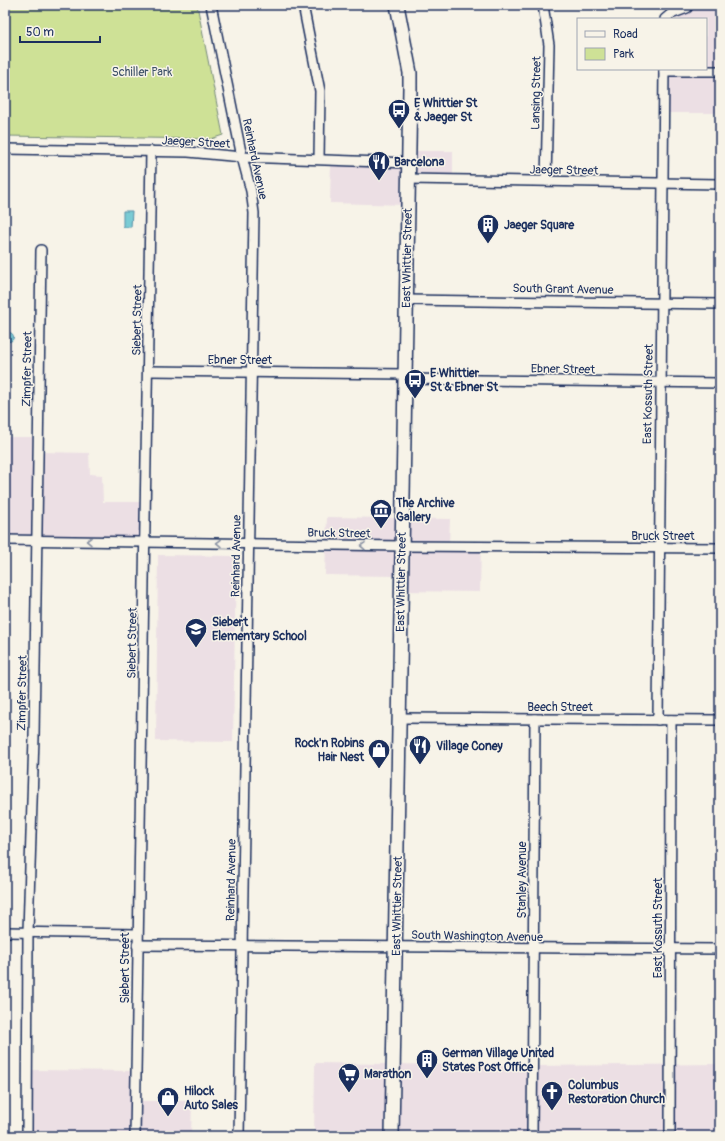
<svg xmlns="http://www.w3.org/2000/svg" width="725" height="1141" viewBox="0 0 725 1141" font-family="Pangolin,sans-serif">
<style>
.built{fill:#ecdfe4}
.green{fill:#cee196;stroke:#74887a}
.water{fill:#7acbd4;stroke:#548da5}
.lines{fill:none;stroke-linecap:round;stroke-linejoin:round}
.street-casing{stroke:#1b2f5e;stroke-width:12}
.secondary-casing{stroke:#1b2f5e;stroke-width:16}
.street{stroke:#f7f3e8;stroke-width:9}
.secondary{stroke:#f7f3e8;stroke-width:13}
.oneway{stroke:#8991a3}
.labels{text-anchor:middle;stroke-width:3;stroke-linejoin:round;paint-order:stroke}
.park-label{font-size:12px;fill:#3f5369;stroke:#f7f3e8}
.street-label{font-size:12px;fill:#1b2f5e;stroke:#f7f3e8}
.poi-label{font-size:12px;font-weight:bold;fill:#1b2f5e;stroke:#f7f3e8;text-anchor:start}
</style>
<rect width="100%" height="100%" fill="#f7f3e8"/>
<filter id="ink" filterUnits="userSpaceOnUse"><feTurbulence type="fractalNoise" baseFrequency=".025" numOctaves="2"/><feDisplacementMap in="SourceGraphic" scale="8" xChannelSelector="R" yChannelSelector="G"/><feConvolveMatrix kernelMatrix="1 2 1 2 8 2 1 2 1" color-interpolation-filters="sRGB"/></filter>
<g filter="url(#ink)">
<!-- built -->
<g class="built">
<polygon points="689,5 720,5 720,113 665,113 665,69 706,69 706,19 670,19"/>
<polygon points="409,151 453,151 453,180 408,179 408,205 330,203 331,159 408,163"/>
<polygon points="5,437 40,437 40,452 89,453 90,474 102,475 103,502 147,502 146,543 5,541"/>
<polygon points="327,517 450,519 449,545 481,545 480,592 398,591 398,576 325,575"/>
<polygon points="158,555 236,556 233,742 156,741"/>
<polygon points="315,1063 533,1066 720,1064 720,1136 314,1136"/>
<polygon points="30,1070 137,1071 137,1101 192,1101 191,1136 27,1136"/>
</g>
<!-- green -->
<polygon class="green" points="5,5 197,5 223,135 211,139 5,136"/>
<!-- water -->
<g class="water">
<polygon points="123,211 132,211 131,227 123,227"/>
<circle cx="9" cy="337" r="4.5"/>
</g>
<g class="lines">
<!-- street casing -->
<g class="street-casing">
<g id="street">
<polyline points="211,5 242,157 251,191 254,213 239,1136"/>
<polyline points="303,5 320,91 319,159"/>
<polyline points="543,5 549,45 546,181"/>
<polyline points="665,19 671,14 687,8 688,5"/>
<polyline points="664,71 720,71"/>
<polyline points="5,149 188,152 242,157 409,163"/>
<polyline points="408,179 720,184"/>
<polyline points="406,300 720,304"/>
<polyline points="148,371 405,374"/>
<polyline points="405,379 720,383"/>
<polyline points="5,540 402,546 720,548"/>
<polyline points="399,718 720,720"/>
<polyline points="658,720 664,69"/>
<polyline points="5,932 137,934"/>
<polyline points="137,945 720,949"/>
<polyline points="27,1136 28,932 34,737 41,250"/>
<polyline points="135,1136 151,151"/>
<polyline points="532,1136 535,719"/>
<polyline points="670,1136 671,720"/>
</g>
</g>
<!-- secondary casing -->
<g class="secondary-casing">
<polyline id="secondary" points="392,1136 410,88 410,73 397,5"/>
</g>
<!-- street -->
<use href="#street" class="street"/>
<!-- secondary -->
<use href="#secondary" class="secondary"/>
</g>
<!-- one-way arrows -->
<defs><path id="oneway-chevron" d="M-2-3.5L2.5 0L-2 3.5" fill="none" stroke-width="1.6" stroke-linecap="round" stroke-linejoin="round"/></defs>
<g class="oneway">
<use href="#oneway-chevron" transform="translate(89 541) rotate(-179)"/>
<use href="#oneway-chevron" transform="translate(219 543) rotate(-179)"/>
<use href="#oneway-chevron" transform="translate(363 546) rotate(-179)"/>
</g>
</g>
<!-- icons -->
<defs>
<g id="bus-pin" transform="scale(1.15)"><path d="M0 17L-7.5 6A9.5 9.5 0 1 1 7.5 6Z" fill="#1b2f5e" stroke="#f7f3e8"/><path d="M-5-6H5V4H4V6H2V4H-2V6H-4V4H-5ZM-3.5-4V0h7V-4ZM-3.5 1.2v1.5H-2V1.2ZM2 1.2v1.5H3.5V1.2Z" fill="#fff"/></g>
<g id="restaurant-pin" transform="scale(1.15)"><path d="M0 17L-7.5 6A9.5 9.5 0 1 1 7.5 6Z" fill="#1b2f5e" stroke="#f7f3e8"/><path d="M-5-6h1v4h1v-4h1v4h1v-4h1v5L-1.5 .5V6h-2V.5L-5-1ZM5-6V6H3V1.5H1.5Q1.5-4 5-6Z" fill="#fff"/></g>
<g id="building-pin" transform="scale(1.15)"><path d="M0 17L-7.5 6A9.5 9.5 0 1 1 7.5 6Z" fill="#1b2f5e" stroke="#f7f3e8"/><path d="M-4-6H4V6H1V3H-1V6H-4ZM-2.5-4.3h1.7v1.8h-1.7ZM.8-4.3h1.7v1.8H.8ZM-2.5-1h1.7V.8h-1.7ZM.8-1h1.7V.8H.8Z" fill="#fff"/></g>
<g id="museum-pin" transform="scale(1.15)"><path d="M0 17L-7.5 6A9.5 9.5 0 1 1 7.5 6Z" fill="#1b2f5e" stroke="#f7f3e8"/><path d="M0-6L6-3V-2H-6V-3ZM-5-1h2V3h-2ZM-1-1h2V3h-2ZM3-1h2V3H3ZM-6 4H6V6H-6Z" fill="#fff"/></g>
<g id="school-pin" transform="scale(1.15)"><path d="M0 17L-7.5 6A9.5 9.5 0 1 1 7.5 6Z" fill="#1b2f5e" stroke="#f7f3e8"/><path d="M0-5L7-2L0 1L-7-2ZM-4 1L0 2.5L4 1V4Q0 6-4 4Z" fill="#fff"/></g>
<g id="shop-pin" transform="scale(1.15)"><path d="M0 17L-7.5 6A9.5 9.5 0 1 1 7.5 6Z" fill="#1b2f5e" stroke="#f7f3e8"/><path d="M-5-2.5h2.3a2.7 3.5 0 0 1 5.4 0H5L5.5 6h-11ZM-1.5-2.5h3a1.5 2.3 0 0 0-3 0Z" fill="#fff"/></g>
<g id="supermarket-pin" transform="scale(1.15)"><path d="M0 17L-7.5 6A9.5 9.5 0 1 1 7.5 6Z" fill="#1b2f5e" stroke="#f7f3e8"/><path d="M-6-5.5h2.5l.6 2H6L4.5 2H-2.5L-4.4-4H-6ZM-1.5 3.2a1.3 1.3 0 1 0 .1 0ZM3 3.2a1.3 1.3 0 1 0 .1 0Z" fill="#fff"/></g>
<g id="church-pin" transform="scale(1.15)"><path d="M0 17L-7.5 6A9.5 9.5 0 1 1 7.5 6Z" fill="#1b2f5e" stroke="#f7f3e8"/><path d="M-1.2-6h2.4v3.5h3.3v2.4h-3.3V6h-2.4V-.1h-3.3v-2.4h3.3Z" fill="#fff"/></g>
</defs>
<g fill-rule="evenodd">
<use href="#bus-pin" x="399" y="110"/>
<use href="#restaurant-pin" x="379" y="162"/>
<use href="#building-pin" x="488" y="225"/>
<use href="#bus-pin" x="415" y="380"/>
<use href="#museum-pin" x="381" y="510"/>
<use href="#school-pin" x="196" y="629"/>
<use href="#restaurant-pin" x="420" y="746"/>
<use href="#shop-pin" x="379" y="750"/>
<use href="#building-pin" x="427" y="1060"/>
<use href="#supermarket-pin" x="349" y="1074"/>
<use href="#church-pin" x="552" y="1092"/>
<use href="#shop-pin" x="168" y="1098"/>
</g>
<g class="labels">
<!-- park labels -->
<g class="park-label">
<text x="142" y="76">Schiller Park</text>
</g>
<!-- street labels -->
<g class="street-label">
<text transform="translate(536 93) rotate(-89)" y="4">Lansing Street</text>
<text transform="translate(196 142) rotate(3)" y="4">Jaeger Street</text>
<text transform="translate(255 159) rotate(78)" y="4">Reinhard Avenue</text>
<text transform="translate(564 170) rotate(1)" y="4">Jaeger Street</text>
<text transform="translate(407 258) rotate(-89)" y="4">East Whittier Street</text>
<text transform="translate(563 289) rotate(1)" y="4">South Grant Avenue</text>
<text transform="translate(137 320) rotate(-89)" y="4">Siebert Street</text>
<text x="240" y="364">Ebner Street</text>
<text transform="translate(27 369) rotate(-89)" y="4">Zimpfer Street</text>
<text transform="translate(563 369) rotate(1)" y="4">Ebner Street</text>
<text transform="translate(648 394) rotate(-89)" y="4">East Kossuth Street</text>
<text transform="translate(339 533) rotate(1)" y="4">Bruck Street</text>
<text x="663" y="540">Bruck Street</text>
<text transform="translate(236 556) rotate(-89)" y="4">Reinhard Avenue</text>
<text transform="translate(401 582) rotate(-89)" y="4">East Whittier Street</text>
<text transform="translate(132 643) rotate(-89)" y="4">Siebert Street</text>
<text transform="translate(22 693) rotate(-89)" y="4">Zimpfer Street</text>
<text x="560" y="711">Beech Street</text>
<text transform="translate(231 880) rotate(-89)" y="4">Reinhard Avenue</text>
<text transform="translate(522 880) rotate(-90)" y="4">Stanley Avenue</text>
<text transform="translate(397 906) rotate(-89)" y="4">East Whittier Street</text>
<text transform="translate(658 928) rotate(-90)" y="4">East Kossuth Street</text>
<text transform="translate(477 936) rotate(1)" y="4">South Washington Avenue</text>
<text transform="translate(125 968) rotate(-90)" y="4">Siebert Street</text>
</g>
<!-- poi labels -->
<g class="poi-label">
<text x="414" y="107">E Whittier St<tspan x="414" dy="14">&amp; Jaeger St</tspan></text>
<text x="394" y="166">Barcelona</text>
<text x="504" y="229">Jaeger Square</text>
<text x="430" y="377">E Whittier<tspan x="430" dy="14">St &amp; Ebner St</tspan></text>
<text x="396" y="507">The Archive<tspan x="396" dy="14">Gallery</tspan></text>
<text x="212" y="626">Siebert<tspan x="212" dy="14">Elementary School</tspan></text>
<text x="364" y="747" text-anchor="end">Rock'n Robins<tspan x="364" dy="14">Hair Nest</tspan></text>
<text x="436" y="750">Village Coney</text>
<text x="442" y="1057">German Village United<tspan x="442" dy="14">States Post Office</tspan></text>
<text x="364" y="1078">Marathon</text>
<text x="568" y="1089">Columbus<tspan x="568" dy="14">Restoration Church</tspan></text>
<text x="184" y="1095">Hilock<tspan x="184" dy="14">Auto Sales</tspan></text>
</g>
</g>
<!-- margin -->
<rect width="725" height="1141" fill="none" stroke="#f7f3e8" stroke-width="20"/>
<rect x="10" y="10" width="705" height="1121" fill="none" stroke="#1b2f5e" stroke-width="1.5" filter="url(#ink)"/>
<!-- legend -->
<rect x="577" y="18" width="130" height="52" fill="#f7f3e8" stroke="#9fa5b1"/>
<rect x="585" y="31" width="20" height="6" fill="#f7f3e8" stroke="#9fa5b1"/>
<text x="613" y="38" font-size="12" fill="#1b2f5e">Road</text>
<rect x="585" y="48" width="20" height="12" fill="#cee196" stroke="#9fa5b1"/>
<text x="613" y="58" font-size="12" fill="#1b2f5e">Park</text>
<!-- scale -->
<path d="M20 36v6h80v-6" fill="none" stroke="#1b2f5e" stroke-width="2"/>
<text x="26" y="36" font-size="12" fill="#1b2f5e" stroke="#f7f3e8" stroke-width="3" paint-order="stroke">50 m</text>
</svg>
